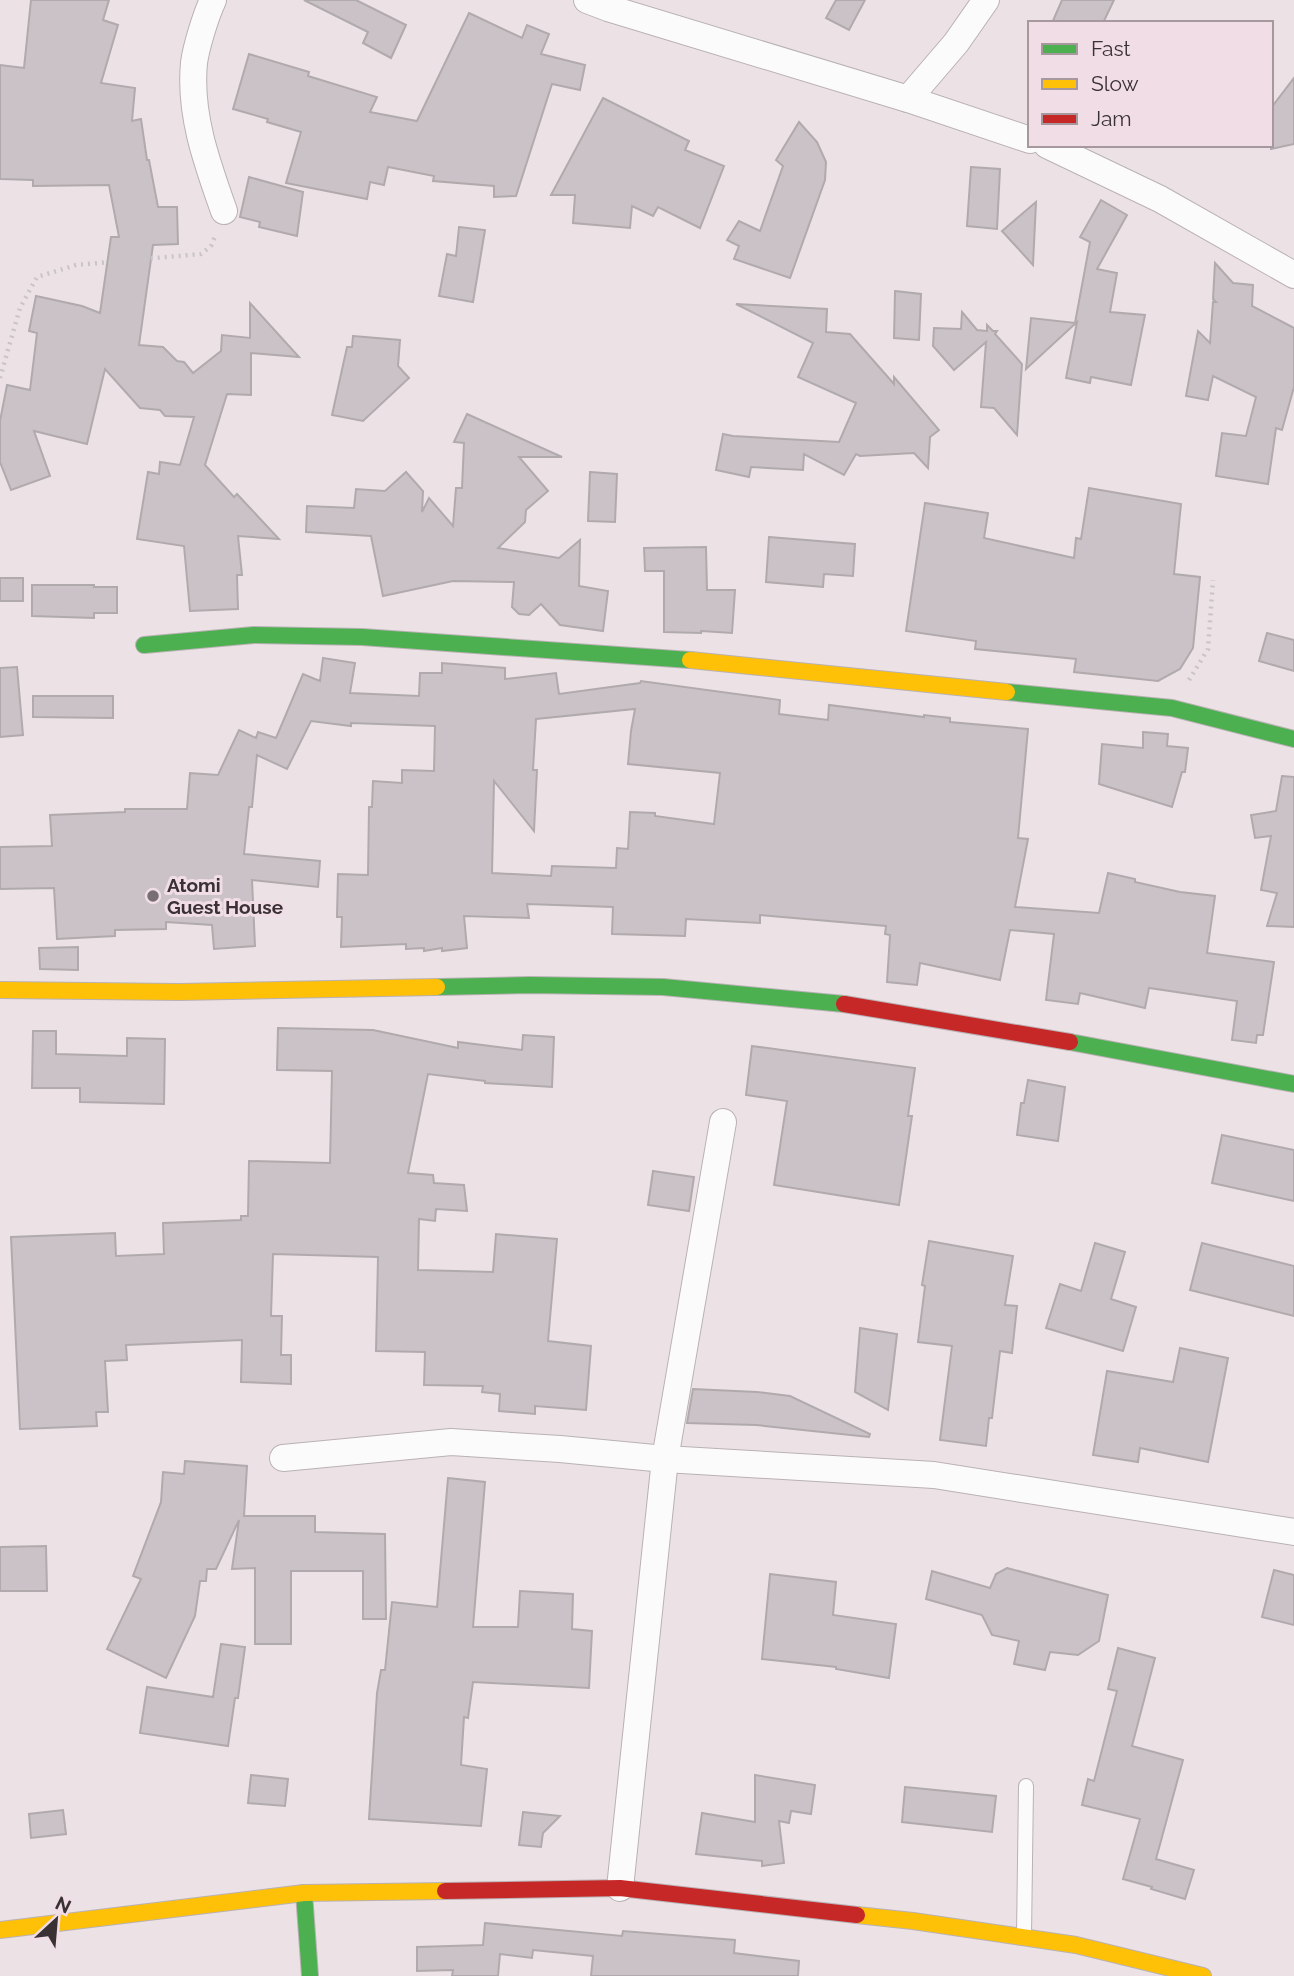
<svg xmlns="http://www.w3.org/2000/svg" width="1294" height="1976" viewBox="0 0 1294 1976" font-family="Raleway,sans-serif">
<style>
.building{fill:#cac2c6;stroke:#b1aaad;stroke-width:2;fill-rule:evenodd}
.lines{fill:none;stroke-linecap:round;stroke-linejoin:round}
.lane-casing{stroke:#b9b1b4;stroke-width:16}
.street-casing{stroke:#b9b1b4;stroke-width:28}
.fast-casing{stroke:#b9b1b4;stroke-width:18}
.slow-casing{stroke:#b9b1b4;stroke-width:18}
.jam-casing{stroke:#b9b1b4;stroke-width:18}
.path{stroke:#c9c5c7;stroke-width:4.5;stroke-dasharray:2 5;stroke-linecap:butt}
.lane{stroke:#fcfbfb;stroke-width:14}
.street{stroke:#fcfbfb;stroke-width:26}
.fast{stroke:#4caf50;stroke-width:16}
.slow{stroke:#ffc107;stroke-width:16}
.jam{stroke:#c62828;stroke-width:16}
.poi-dot{fill:#786f72;stroke:#f1dde5;stroke-width:2.5}
.labels{text-anchor:middle;stroke-width:6;stroke-linejoin:round;paint-order:stroke}
.poi-label{font-size:19px;font-weight:bold;fill:#393134;stroke:#f1dde5;text-anchor:start}
</style>
<rect width="100%" height="100%" fill="#ece2e6"/>
<!-- building -->
<g class="building">
<polygon points="31,0 109,0 103,20 118,25 101,83 135,88 132,121 141,119 147,160 149,160 158,207 177,207 178,244 153,245 139,345 163,347 177,361 184,362 193,373 221,351 222,335 250,338 250,303 299,357 251,353 251,395 227,394 205,465 234,497 237,494 279,539 238,536 242,575 237,575 238,609 190,611 184,546 137,539 148,472 159,474 160,462 180,465 194,417 165,416 160,410 140,408 105,369 87,444 34,431 50,476 11,490 0,462 0,421 7,385 30,390 37,333 29,331 36,296 82,306 100,313 111,237 119,237 109,185 33,186 33,180 0,179 0,65 24,68"/>
<polygon points="304,0 356,0 406,25 391,58 363,43 368,32"/>
<polygon points="836,0 865,0 849,30 826,18"/>
<polygon points="1062,0 1114,0 1103,23 1052,23"/>
<polygon points="469,13 522,38 527,25 549,34 541,54 585,65 580,90 552,84 516,196 494,197 494,186 433,181 434,176 388,167 384,185 370,182 367,199 286,183 301,132 267,122 268,119 233,109 249,54 309,72 308,76 377,97 370,112 417,121"/>
<polygon points="1294,78 1294,144 1271,149 1271,108"/>
<polygon points="603,98 689,141 685,150 724,166 700,228 658,207 653,216 632,206 630,228 573,223 575,195 551,195"/>
<polygon points="799,122 817,142 826,162 825,180 790,278 734,259 739,246 727,240 739,221 760,231 783,166 776,160"/>
<polygon points="971,167 1000,169 997,229 967,226"/>
<polygon points="249,177 303,192 297,236 259,227 260,222 240,217"/>
<polygon points="1101,200 1127,215 1097,269 1117,273 1110,312 1145,315 1131,385 1091,377 1090,383 1066,378 1077,322 1026,369 1031,318 1075,323 1090,242 1080,237"/>
<polygon points="1036,202 1033,265 1002,231"/>
<polygon points="459,227 485,230 473,302 439,296 447,254 456,256"/>
<polygon points="1215,263 1233,283 1253,285 1252,306 1294,328 1294,387 1282,430 1276,428 1268,484 1216,476 1222,433 1246,436 1256,397 1213,376 1208,400 1186,396 1198,331 1210,343 1213,302 1216,302 1213,299"/>
<polygon points="895,291 921,294 919,340 894,338"/>
<polygon points="736,304 827,309 826,332 850,334 894,384 894,377 939,430 930,437 928,468 914,453 860,456 856,454 844,475 804,454 803,470 751,467 749,477 716,470 723,434 733,436 839,442 856,403 798,377 813,343"/>
<polygon points="962,312 977,330 987,331 987,325 993,331 997,331 995,334 1022,364 1017,435 994,408 981,407 986,342 954,370 933,346 934,328 961,329"/>
<polygon points="353,336 400,340 398,366 409,378 363,421 332,415 347,347 352,347"/>
<polygon points="467,414 562,457 519,457 548,491 526,510 525,522 498,548 559,558 580,540 579,586 608,591 603,631 560,625 541,604 529,615 519,614 512,607 514,582 453,581 383,596 371,536 306,532 307,506 354,508 356,489 385,491 406,472 423,491 422,512 429,498 453,526 456,488 462,488 464,443 454,442"/>
<polygon points="590,472 617,474 615,522 588,521"/>
<polygon points="1089,488 1181,504 1174,574 1200,577 1193,648 1180,669 1158,681 1074,672 1076,659 975,649 976,641 906,631 925,503 988,513 984,538 1074,558 1076,538 1081,539"/>
<polygon points="769,537 855,544 853,576 824,574 823,587 766,582"/>
<polygon points="706,547 707,590 735,590 732,633 701,631 701,633 664,632 664,571 645,571 644,548"/>
<rect x="0" y="578" width="23" height="23"/>
<polygon points="32,585 94,585 94,587 117,587 117,613 94,613 94,618 32,616"/>
<polygon points="1267,633 1294,640 1294,671 1259,661"/>
<path d="M323,658L355,663L350,693L419,696L420,673H442V663L505,668V679L556,673L559,694L640,683L641,681L780,700L779,714L828,720L829,705L924,717V715L950,718V722L1028,729L1018,838L1028,839L1015,907L1099,913L1108,873L1135,879V882L1180,892L1215,896L1207,953L1274,962L1263,1035H1257L1256,1043L1232,1040L1237,1001L1149,988L1145,1008L1080,993L1078,1004L1046,1000L1054,934L1010,930L1000,980L920,963L917,985L887,982L890,935L885,934L886,926L760,915V923L686,919L685,936L612,934L613,907L527,904L529,918L464,916L467,948L442,951V948L424,951V948L406,949V944L341,947L342,917H337L338,874L368,875L369,807H372L373,781L402,783V770L434,771L435,726L351,723V726L311,721L287,769L257,755L252,807H249L244,854L320,861L318,887L252,880L255,946L214,949L212,925L166,922V929L115,930V936L57,939L54,888L0,889V847L52,846L50,815L125,812V809H187L190,773L218,775L239,730L256,738L258,732L276,738L303,674L320,681ZM635,709L631,731L628,764L720,773L714,824L655,816V813L630,812L628,849L617,848L616,868L552,866L551,876L492,873L494,781L534,831L537,770H533L536,719Z"/>
<polygon points="17,667 23,735 0,737 0,668"/>
<polygon points="33,696 113,696 113,718 33,717"/>
<polygon points="1143,732 1168,734 1167,746 1188,748 1185,772 1182,772 1172,807 1099,784 1102,744 1143,748"/>
<polygon points="1282,776 1294,777 1294,927 1267,926 1277,893 1261,890 1271,836 1255,838 1251,815 1276,811"/>
<polygon points="78,947 78,970 40,969 39,948"/>
<polygon points="278,1028 373,1030 458,1048 458,1042 522,1050 523,1035 554,1037 552,1087 485,1083 485,1081 428,1074 408,1173 433,1175 434,1183 464,1185 467,1211 436,1209 435,1221 419,1219 418,1270 493,1272 496,1234 557,1239 548,1341 591,1346 586,1410 535,1406 535,1414 499,1411 500,1394 482,1392 483,1386 424,1385 425,1352 376,1351 378,1257 273,1254 271,1316 282,1316 281,1355 291,1355 291,1384 241,1382 242,1340 126,1345 127,1360 105,1361 108,1412 96,1412 97,1426 20,1429 11,1237 115,1233 116,1256 164,1254 163,1223 241,1220 241,1216 248,1216 249,1161 330,1163 332,1071 277,1070"/>
<polygon points="33,1031 56,1031 56,1054 127,1056 127,1038 165,1039 164,1104 80,1102 80,1088 32,1088"/>
<polygon points="752,1046 915,1068 908,1116 912,1116 899,1205 774,1185 787,1101 746,1095"/>
<polygon points="1028,1080 1065,1087 1058,1141 1017,1135 1021,1103 1024,1103"/>
<polygon points="1222,1135 1294,1150 1294,1201 1212,1183"/>
<polygon points="653,1171 694,1177 689,1211 648,1205"/>
<polygon points="929,1241 1013,1256 1005,1305 1017,1306 1012,1353 1000,1351 992,1418 989,1418 986,1446 940,1440 952,1346 918,1342 925,1286 922,1285"/>
<polygon points="1095,1243 1125,1252 1111,1299 1136,1307 1123,1351 1046,1328 1060,1284 1081,1291"/>
<polygon points="1202,1243 1294,1266 1294,1316 1190,1290"/>
<polygon points="860,1328 897,1334 888,1410 855,1392"/>
<polygon points="1180,1348 1228,1358 1208,1462 1140,1448 1138,1462 1093,1455 1107,1371 1173,1382"/>
<polygon points="693,1389 757,1392 790,1396 870,1434 869,1437 756,1425 687,1423"/>
<polygon points="185,1461 247,1466 244,1516 315,1516 315,1532 385,1534 386,1619 363,1619 363,1571 291,1571 291,1644 255,1644 255,1568 232,1569 239,1520 216,1569 207,1569 206,1581 200,1581 195,1616 166,1678 107,1649 141,1579 133,1576 161,1502 163,1472 184,1474"/>
<polygon points="448,1478 485,1482 473,1627 518,1627 520,1591 573,1594 572,1629 592,1631 589,1688 473,1682 468,1718 464,1717 461,1765 487,1769 481,1826 369,1819 377,1693 381,1670 385,1670 392,1602 437,1607"/>
<polygon points="46,1546 47,1591 0,1591 0,1547"/>
<polygon points="1007,1568 1108,1595 1099,1641 1078,1655 1050,1652 1045,1670 1014,1664 1019,1641 992,1635 982,1615 926,1599 932,1571 990,1588 996,1574"/>
<polygon points="1274,1570 1294,1575 1294,1625 1262,1617"/>
<polygon points="770,1574 836,1582 833,1615 896,1624 889,1678 836,1669 836,1667 762,1659"/>
<polygon points="221,1644 245,1647 238,1698 235,1698 228,1746 140,1733 147,1687 213,1697"/>
<polygon points="1118,1648 1155,1658 1132,1746 1183,1760 1156,1859 1194,1870 1185,1899 1151,1889 1152,1887 1123,1879 1140,1819 1082,1805 1088,1779 1094,1781 1117,1691 1108,1689"/>
<polygon points="251,1775 288,1779 285,1806 248,1803"/>
<polygon points="755,1775 815,1785 811,1814 791,1811 789,1823 779,1821 784,1863 762,1866 762,1861 696,1854 702,1813 755,1822"/>
<polygon points="905,1787 996,1796 992,1832 902,1822"/>
<polygon points="63,1810 66,1834 31,1838 29,1814"/>
<polygon points="523,1812 560,1816 543,1833 541,1847 519,1845"/>
<polygon points="485,1923 622,1936 623,1931 735,1940 734,1953 799,1961 798,1976 591,1976 593,1956 533,1950 532,1958 500,1954 498,1976 452,1976 453,1970 417,1971 417,1947 483,1945"/>
</g>
<g class="lines">
<!-- lane casing -->
<g class="lane-casing">
<polyline id="lane" points="1024,1936 1026,1786"/>
</g>
<!-- street casing -->
<g class="street-casing">
<g id="street">
<path d="M213,0C206,15 196,47 194,63C189,114 207,163 224,211"/>
<polyline points="587,0 608,8 908,99 1030,140"/>
<polyline points="908,99 956,43 986,0"/>
<polyline points="1047,145 1160,199 1294,275"/>
<polyline points="283,1458 451,1442 560,1449 665,1459 934,1475 1294,1532"/>
<polyline points="620,1888 665,1459 723,1122"/>
</g>
</g>
<!-- fast casing -->
<g class="fast-casing">
<g id="fast">
<polyline points="144,645 254,635 362,637 690,660"/>
<polyline points="1007,692 1172,708 1294,739"/>
<polyline points="437,987 530,985 663,987 844,1004"/>
<polyline points="1070,1042 1294,1084"/>
<polyline points="304,1893 310,1976"/>
</g>
</g>
<!-- slow casing -->
<g class="slow-casing">
<g id="slow">
<polyline points="690,660 1007,692"/>
<polyline points="0,990 180,992 437,987"/>
<polyline points="857,1915 913,1921 1076,1945 1203,1976"/>
<polyline points="0,1930 304,1893 445,1891"/>
</g>
</g>
<!-- jam casing -->
<g class="jam-casing">
<g id="jam">
<polyline points="844,1004 1070,1042"/>
<polyline points="445,1891 620,1888 857,1915"/>
</g>
</g>
<!-- path -->
<g class="path">
<polyline points="0,378 20,308 37,277 76,265 201,254 211,246 216,234"/>
<polyline points="1189,680 1208,649 1213,580"/>
</g>
<!-- lane -->
<use href="#lane" class="lane"/>
<!-- street -->
<use href="#street" class="street"/>
<!-- fast -->
<use href="#fast" class="fast"/>
<!-- slow -->
<use href="#slow" class="slow"/>
<!-- jam -->
<use href="#jam" class="jam"/>
</g>
<!-- markers -->
<circle class="poi-dot" cx="153" cy="896" r="7"/>
<g class="labels">
<!-- poi labels -->
<g class="poi-label">
<text x="167" y="892">Atomi<tspan x="167" dy="22">Guest House</tspan></text>
</g>
</g>
<!-- legend -->
<rect x="1028" y="21" width="245" height="126" fill="#f1dde5" stroke="#a7989e" stroke-width="2"/>
<rect x="1042" y="44" width="35" height="10" fill="#4caf50" stroke="#a7989e" stroke-width="2"/>
<text x="1091" y="56" font-size="21" fill="#393134">Fast</text>
<rect x="1042" y="79" width="35" height="10" fill="#ffc107" stroke="#a7989e" stroke-width="2"/>
<text x="1091" y="91" font-size="21" fill="#393134">Slow</text>
<rect x="1042" y="114" width="35" height="10" fill="#c62828" stroke="#a7989e" stroke-width="2"/>
<text x="1091" y="126" font-size="21" fill="#393134">Jam</text>
<!-- north arrow -->
<g transform="translate(56 1920) rotate(26)" stroke="#f1dde5" stroke-width="5" paint-order="stroke">
<path d="M0-5L12 26L0 18L-12 26Z" fill="#393134"/>
<text y="-10" font-size="19" font-weight="bold" text-anchor="middle" fill="#393134">N</text>
</g>
</svg>
